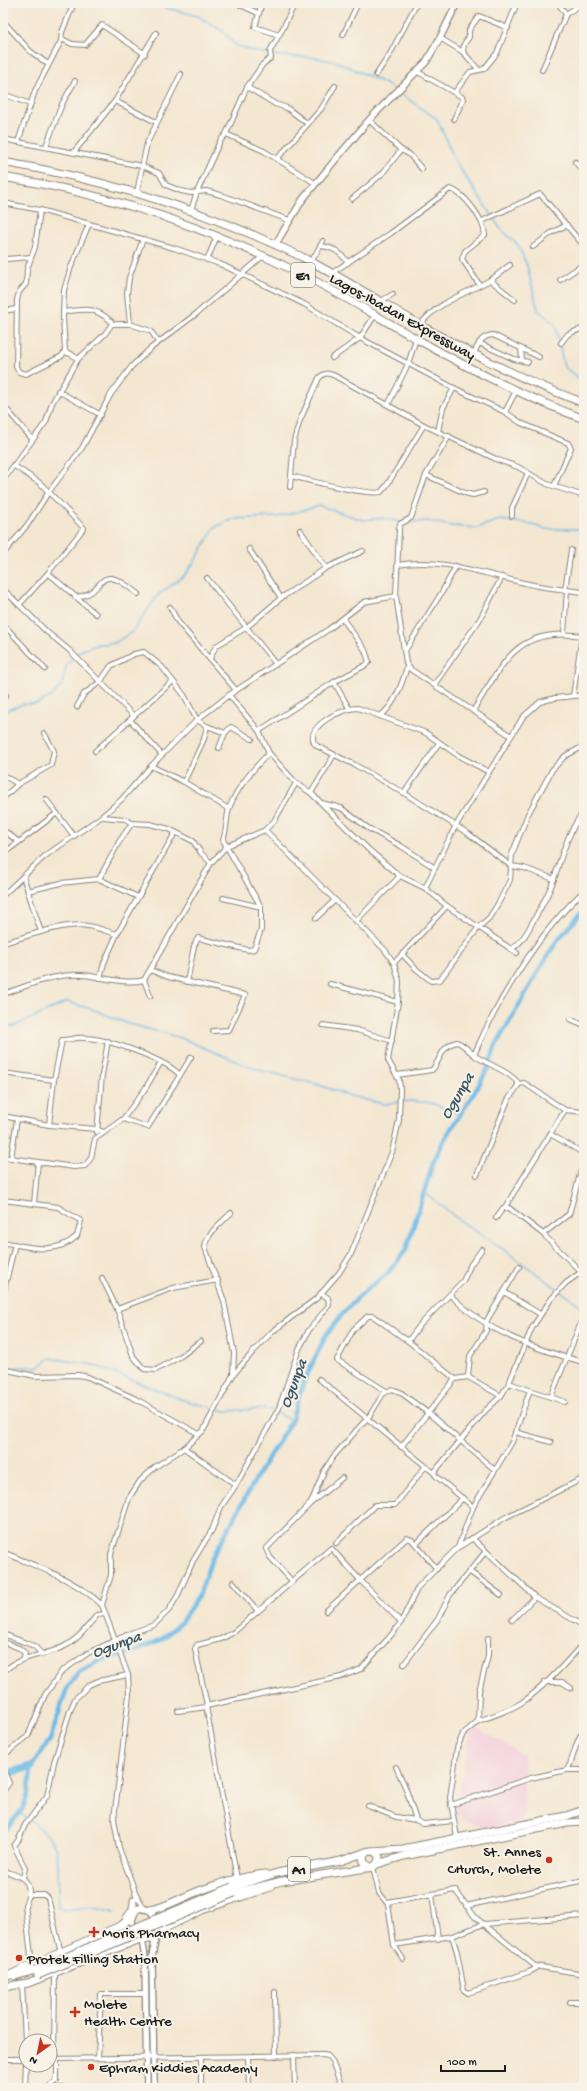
<svg xmlns="http://www.w3.org/2000/svg" width="587" height="2091" viewBox="0 0 587 2091" font-family="'Gochi Hand',sans-serif">
<style>
.built{fill:#f4cfdc}
.lines{fill:none;stroke-linecap:round;stroke-linejoin:round}
.stream{stroke:#6cbbe7;stroke-width:1.5}
.canal{stroke:#6cbbe7;stroke-width:4.5}
.river{stroke:#6cbbe7;stroke-width:8}
.street-casing{stroke:#888276;stroke-width:6}
.secondary-casing{stroke:#888276;stroke-width:8}
.highway-casing{stroke:#888276;stroke-width:9}
.street{stroke:#fff;stroke-width:4}
.secondary{stroke:#fff;stroke-width:5.5}
.highway{stroke:#fff;stroke-width:7}
.highway-bridge-casing{stroke:#888276;stroke-width:9;stroke-linecap:butt}
.highway-bridge{stroke:#fff;stroke-width:7}
.poi-dot{fill:#c8321e;stroke:#f7f3e8;stroke-width:1.5}
.labels{text-anchor:middle;stroke-width:4;stroke-linejoin:round;paint-order:stroke}
.shield{fill:#f7f3e8;stroke:#5e5c59;stroke-width:1}
.shield-label{font-size:14px;font-weight:bold;fill:#1c1c1c}
.street-label{font-size:15px;fill:#1c1c1c;stroke:#f7f3e8}
.poi-label{font-size:15px;fill:#1c1c1c;stroke:#f7f3e8;text-anchor:start}
.water-label{font-size:16px;font-style:italic;fill:#385463;stroke:#f7f3e8}
</style>
<rect width="100%" height="100%" fill="#f7f3e8"/>
<filter id="ink" filterUnits="userSpaceOnUse"><feTurbulence type="fractalNoise" baseFrequency=".025" numOctaves="2"/><feDisplacementMap in="SourceGraphic" scale="8" xChannelSelector="R" yChannelSelector="G"/><feConvolveMatrix kernelMatrix="1 2 1 2 8 2 1 2 1" color-interpolation-filters="sRGB"/></filter>
<filter id="wash" filterUnits="userSpaceOnUse"><feTurbulence type="fractalNoise" baseFrequency=".012" numOctaves="4" result="noise"/><feDisplacementMap in="SourceGraphic" scale="16" xChannelSelector="R" yChannelSelector="G"/><feGaussianBlur stdDeviation="0.9" result="paint"/><feColorMatrix in="noise" values="0 0 0 0 0 0 0 0 0 0 0 0 0 0 0 0 0 1.4 0 .05"/><feComposite in="paint" operator="in"/></filter>
<g filter="url(#wash)">
<rect width="100%" height="100%" fill="#f4e7d1"/>
<!-- built -->
<polygon class="built" points="472,1725 523,1755 525,1811 521,1821 486,1829 454,1815"/>
<g class="lines">
<!-- stream -->
<g class="stream">
<polyline points="147,3 198,16 224,32 235,45 256,52 282,56 318,58 340,63 386,84 437,119 457,164 500,228 518,245 527,266 538,310 555,324 564,367 584,382"/>
<polyline points="405,523 428,521 451,526 477,528 499,520 525,523 545,529 584,529"/>
<polyline points="3,715 10,709 23,704 36,704 51,697 62,685 66,666 80,651 99,644 115,643 133,631 158,595 185,575 195,561 214,528 233,519 277,517 320,506 363,520 383,518 401,522"/>
<polyline points="3,1027 15,1026 67,1002 95,1010 126,1023 181,1038 252,1068 319,1085 350,1096 384,1104 411,1101 432,1103 460,1115"/>
<polyline points="424,1192 463,1223 500,1247 584,1308"/>
<polyline points="12,1369 19,1367 38,1367 50,1358 94,1365 186,1401 226,1411 257,1409 273,1410 291,1421"/>
<path d="M19,1813C31,1821 47,1831 54,1845C61,1858 57,1891 58,1907C70,1912 71,1908 83,1907C95,1906 104,1909 115,1912"/>
</g>
<!-- canal -->
<polyline class="canal" points="3,1833 22,1810 28,1794 32,1766 50,1740 67,1688 79,1672 101,1660 133,1652 162,1639 181,1622 200,1593 212,1558 259,1473 291,1421 304,1381 326,1335 343,1313 365,1291 387,1274 406,1250 433,1163 445,1138 476,1090 488,1068 496,1045 542,965 557,941 584,910"/>
<!-- river -->
<polyline class="river" points="3,1775 32,1766"/>
</g>
</g>
<g filter="url(#ink)">
<g class="lines">
<!-- street casing -->
<g class="street-casing">
<g id="street">
<polyline points="236,3 258,13"/>
<polyline points="262,3 255,27 279,35"/>
<polyline points="558,3 566,14"/>
<polyline points="3,21 30,51 48,64"/>
<polyline points="343,35 358,3"/>
<polyline points="440,38 463,52 478,69"/>
<polyline points="62,39 72,44 85,45 102,25 145,54"/>
<polyline points="463,52 464,44 469,37 469,30 479,16 508,28"/>
<polyline points="542,70 566,14 583,3"/>
<polyline points="418,72 462,97 463,100 454,119"/>
<polyline points="376,75 390,54 417,3"/>
<polyline points="247,87 275,104 287,108 308,124"/>
<polyline points="455,92 470,72 484,69 497,53 517,3"/>
<polyline points="3,94 30,104"/>
<polyline points="115,101 156,122"/>
<polyline points="369,120 401,150 409,154 422,169"/>
<polyline points="226,134 264,151 315,183"/>
<polyline points="3,139 142,166 159,173 166,185 181,191 191,193 206,191 221,195 289,220"/>
<polyline points="18,142 35,91 61,41 62,32 74,3"/>
<polyline points="46,146 62,104 75,81"/>
<polyline points="74,152 115,101 156,33"/>
<polyline points="277,159 321,109 335,86"/>
<polyline points="575,162 584,172"/>
<polyline points="137,192 147,143 181,74"/>
<polyline points="352,199 382,174 401,150"/>
<polyline points="3,203 40,210 174,248 220,264 304,304 360,338 454,388 505,412 521,423 568,443 571,448 554,486"/>
<polyline points="40,210 35,247 27,269 26,284 19,292 17,300 16,367 19,372 26,374 62,356 65,351 63,317 64,290 71,267 89,224"/>
<polyline points="191,210 197,192 220,141 226,134 247,87 263,64 271,58 270,51 283,28 295,3"/>
<polyline points="482,221 540,194 584,246"/>
<path d="M321,246C332,247 342,253 348,263"/>
<polyline points="533,247 551,233 567,225"/>
<polyline points="6,259 31,257"/>
<polyline points="207,260 217,236"/>
<polyline points="311,262 323,241"/>
<path d="M332,273L391,233L450,189C465,193 484,220 485,235L465,251L462,259L479,284"/>
<polyline points="490,280 515,300"/>
<polyline points="560,280 584,264"/>
<polyline points="381,301 393,294"/>
<polyline points="3,311 16,309"/>
<path d="M63,312C85,309 93,306 111,321L112,324H130L151,331L158,342"/>
<polyline points="130,324 127,293 129,278 143,239"/>
<path d="M420,325C436,303 467,293 490,280C497,276 503,270 510,265"/>
<polyline points="479,343 514,359 528,362"/>
<polyline points="561,343 568,334 584,328"/>
<polyline points="521,349 522,360"/>
<polyline points="64,352 71,354 78,359"/>
<path d="M474,354C478,344 481,336 493,335L539,357"/>
<polyline points="332,358 360,338 375,315"/>
<polyline points="58,391 101,415"/>
<polyline points="3,405 32,439"/>
<polyline points="388,405 408,364 416,339"/>
<polyline points="505,412 516,391"/>
<polyline points="438,431 443,408 454,388"/>
<polyline points="449,436 426,475 411,518 400,524 399,529 396,596 406,663 410,669 511,736"/>
<polyline points="13,465 40,483 84,528 48,573 19,605"/>
<polyline points="426,475 465,493 473,495 484,492"/>
<path d="M291,476C307,480 368,496 381,492L387,485L424,425"/>
<polyline points="3,480 46,422 52,403 78,359 104,335 112,324"/>
<path d="M290,487L294,441L300,420L319,378C324,372 328,373 335,376L424,425L498,460L518,467L547,484L584,496"/>
<polyline points="512,516 512,508 528,473"/>
<polyline points="300,530 326,568"/>
<polyline points="249,549 281,598"/>
<polyline points="3,554 28,524 48,493 82,448 111,394 132,366 151,348 196,314 263,256"/>
<path d="M397,565C443,557 486,575 529,584C547,588 566,590 584,592"/>
<polyline points="48,573 96,614"/>
<polyline points="207,578 275,663"/>
<polyline points="3,589 47,632 69,650 134,716"/>
<polyline points="565,590 571,550"/>
<path d="M75,597C109,595 93,557 138,594"/>
<polyline points="170,607 178,622 236,690"/>
<polyline points="3,624 45,669"/>
<polyline points="564,633 567,590"/>
<polyline points="405,651 442,592 456,566"/>
<polyline points="210,658 216,646 247,627 281,598 326,568 363,551"/>
<polyline points="334,682 349,708"/>
<polyline points="434,685 480,619 502,577"/>
<polyline points="3,691 6,695"/>
<polyline points="229,695 329,629 364,602 396,596"/>
<polyline points="573,696 582,636"/>
<polyline points="77,707 84,694 100,682 111,666 134,654 144,652 162,667 184,695 197,720 207,726 225,733 231,727 252,739"/>
<path d="M473,711C505,661 516,626 584,636"/>
<path d="M380,716C394,707 403,682 407,666"/>
<polyline points="130,720 162,755"/>
<polyline points="259,731 334,682 366,665 369,662 365,650 343,619"/>
<polyline points="219,748 225,733"/>
<polyline points="95,751 173,681"/>
<polyline points="151,766 184,782 229,809"/>
<path d="M489,772L459,756L426,733L358,708C343,708 306,725 314,743L317,746L355,765L404,793L469,834L511,866L524,868L554,879"/>
<polyline points="3,775 18,784"/>
<polyline points="184,782 204,739 207,726"/>
<polyline points="296,783 311,793 368,849 400,876 425,888 447,906 517,953"/>
<polyline points="311,793 334,755"/>
<polyline points="404,793 439,743"/>
<polyline points="3,798 18,784 51,765 54,751 44,733"/>
<polyline points="46,799 74,836"/>
<polyline points="322,803 341,808 368,828 401,846 435,868"/>
<polyline points="103,817 125,819 132,823 150,824 169,829 193,841 201,853 211,863"/>
<polyline points="3,830 19,842"/>
<polyline points="3,854 57,813"/>
<polyline points="23,876 41,932"/>
<polyline points="99,879 119,842 132,823"/>
<polyline points="425,888 455,827 523,717 540,702 555,698 584,695"/>
<polyline points="28,891 61,883 99,879 138,897"/>
<polyline points="3,895 45,856 101,817 121,800 151,766 197,720 229,695 259,731 269,753 296,783 274,821 265,830 385,950 394,963 399,981 398,1002 388,1060 399,1080 400,1089 399,1120 392,1152 351,1254 339,1273 317,1298 272,1332 253,1352 233,1375 203,1431 184,1448 155,1467 140,1481 129,1498 111,1554 111,1575 102,1605 128,1675 129,1695 114,1819 119,1848 137,1897 134,1899 135,1911"/>
<polyline points="223,898 261,907"/>
<polyline points="316,918 335,900"/>
<polyline points="356,921 400,876"/>
<path d="M3,943C27,937 63,922 88,926C97,927 108,932 117,934"/>
<path d="M511,949C521,944 527,933 532,923C540,909 549,894 554,879C562,855 568,831 584,811"/>
<polyline points="402,954 415,968 431,981 440,980 478,928 489,918 499,902 510,880 512,854 528,814 552,770 565,756 584,746"/>
<polyline points="394,963 447,906"/>
<polyline points="150,970 168,977 245,995 229,1030 213,1031"/>
<polyline points="100,978 104,963 117,934 175,833"/>
<polyline points="144,980 150,996"/>
<path d="M187,982L194,946L198,938L248,950L254,949L261,930V907L223,840C227,830 226,819 229,809C236,788 254,768 269,753"/>
<polyline points="330,984 398,1002"/>
<path d="M3,994C25,987 48,976 71,975C96,973 120,986 144,980L211,863L227,846L265,830"/>
<polyline points="570,1019 584,1025"/>
<polyline points="323,1025 357,1030 392,1041"/>
<path d="M474,1055C498,999 539,932 584,891"/>
<polyline points="3,1073 54,1080"/>
<polyline points="180,1075 191,1057"/>
<path d="M397,1075L432,1070C441,1060 441,1045 457,1042C465,1045 469,1052 477,1057C491,1066 509,1071 519,1084"/>
<polyline points="3,1116 49,1125 96,1129 104,1132"/>
<polyline points="123,1119 145,1089 161,1062"/>
<polyline points="97,1132 102,1075 108,1041"/>
<polyline points="550,1134 578,1150 584,1155"/>
<path d="M3,1157L74,1167L85,1166L91,1158L95,1139L123,1119L148,1127L180,1075C165,1059 106,1038 84,1038C77,1037 69,1040 62,1040L54,1080L49,1125"/>
<polyline points="11,1158 17,1119"/>
<polyline points="477,1175 508,1100 519,1084 524,1083 565,1110 584,1112"/>
<path d="M3,1200L58,1207L81,1221L77,1236C56,1256 28,1247 3,1242"/>
<polyline points="34,1203 38,1162"/>
<polyline points="505,1207 565,1110"/>
<path d="M231,1213C222,1222 206,1234 205,1247L224,1301L234,1353L233,1375"/>
<polyline points="496,1218 503,1208 509,1208 543,1234 581,1272"/>
<polyline points="543,1234 569,1214 584,1160"/>
<polyline points="102,1278 117,1309 133,1356 144,1369 156,1370 181,1356 201,1341"/>
<polyline points="504,1292 540,1314"/>
<polyline points="3,1294 15,1244"/>
<path d="M450,1295C487,1332 534,1349 583,1362"/>
<polyline points="117,1309 173,1288 218,1280"/>
<polyline points="408,1341 420,1325 463,1281 471,1264 482,1249"/>
<polyline points="3,1369 35,1376 79,1375 88,1377 136,1399 199,1434"/>
<polyline points="468,1377 470,1356 486,1331 487,1320 519,1267"/>
<polyline points="319,1379 434,1473"/>
<polyline points="509,1383 565,1402"/>
<polyline points="386,1391 337,1360 353,1330 368,1316 373,1316 408,1341 455,1379 468,1377 501,1396"/>
<polyline points="551,1397 582,1320"/>
<polyline points="515,1432 551,1442"/>
<polyline points="401,1447 455,1379"/>
<polyline points="184,1448 236,1485"/>
<polyline points="311,1503 324,1471 333,1457 370,1415 383,1394 392,1389 400,1392 428,1413 495,1470"/>
<polyline points="473,1507 512,1442 530,1390"/>
<polyline points="472,1538 533,1595 533,1599 512,1620"/>
<polyline points="336,1543 375,1505 395,1505 425,1467"/>
<polyline points="416,1544 463,1498"/>
<polyline points="459,1547 506,1517 584,1478"/>
<path d="M3,1552C37,1567 75,1579 102,1605"/>
<polyline points="469,1571 501,1595"/>
<polyline points="292,1581 270,1557 266,1549 311,1503 342,1478"/>
<polyline points="233,1582 258,1611"/>
<polyline points="534,1597 584,1626"/>
<polyline points="326,1611 407,1538 412,1540 437,1569"/>
<polyline points="3,1634 34,1646 42,1654"/>
<polyline points="3,1642 19,1648 25,1653 24,1657"/>
<polyline points="404,1664 438,1619 450,1595 486,1551"/>
<path d="M3,1672C24,1653 40,1658 63,1647C78,1640 87,1627 97,1615L105,1614"/>
<polyline points="544,1682 562,1682 571,1688"/>
<polyline points="207,1705 195,1649 197,1645 221,1639 234,1632 331,1548 360,1580 401,1622"/>
<polyline points="178,1711 206,1707"/>
<path d="M478,1721C493,1716 508,1711 521,1703C542,1689 568,1661 584,1642"/>
<polyline points="3,1756 28,1736 45,1695 62,1671 88,1653 131,1633 154,1625 169,1610 178,1595 193,1561 212,1530 221,1507 236,1485 279,1408 299,1349 309,1330 329,1305 328,1298 321,1293"/>
<polyline points="396,1767 406,1789 416,1820"/>
<polyline points="3,1769 9,1783 3,1791"/>
<path d="M567,1770C574,1760 576,1736 584,1732"/>
<polyline points="451,1805 531,1778 567,1770 584,1770"/>
<polyline points="368,1806 396,1817 416,1820 423,1824 454,1821"/>
<polyline points="457,1837 450,1798 457,1748 463,1734 478,1721 479,1691 488,1656 488,1638"/>
<polyline points="373,1867 379,1893 388,1904 394,1945 403,1959"/>
<path d="M3,1870C18,1877 30,1876 29,1895"/>
<polyline points="23,1878 25,1868 14,1846 19,1839 25,1825 47,1796 54,1762 70,1711 75,1699 89,1685 98,1681 128,1675"/>
<polyline points="237,1879 206,1706 341,1677 361,1669 392,1634 401,1622 418,1587 458,1547 473,1507 436,1476 434,1473 436,1470 485,1411 501,1396 509,1383 532,1328 551,1299 566,1283 584,1270"/>
<polyline points="136,1894 144,1908"/>
<polyline points="432,1894 438,1939"/>
<polyline points="387,1902 455,1890 475,1917 535,1966 584,1974"/>
<polyline points="466,1906 584,1880"/>
<polyline points="125,1918 131,1910 133,1899"/>
<polyline points="452,1936 457,1952 464,1990 468,1993 529,1972 535,1969 535,1966"/>
<polyline points="394,1945 452,1936 484,1924 584,1916"/>
<polyline points="32,1964 25,1905 29,1895 44,1895 48,1898 60,1949"/>
<polyline points="22,1984 26,2058"/>
<polyline points="275,1992 276,2056"/>
<polyline points="570,2002 584,2002"/>
<polyline points="294,2055 295,2088"/>
<polyline points="248,2057 249,2088"/>
<polyline points="54,2058 55,1973"/>
<polyline points="98,2058 101,1994 146,1994"/>
<polyline points="3,2059 26,2059"/>
<polyline points="50,2059 324,2055 328,2056 332,2061 342,2088"/>
<polyline points="25,2088 26,2062"/>
<polyline points="47,2088 57,2080 57,2057"/>
<polyline points="50,2088 66,2088"/>
<polyline points="201,2088 201,2058"/>
</g>
</g>
<!-- secondary casing -->
<g class="secondary-casing">
<g id="secondary">
<polyline points="275,245 303,199 336,159 369,120 426,62 440,38 457,3"/>
<path d="M139,1908L150,1910L156,1919L159,1931L152,1940L140,1939C132,1930 128,1917 139,1908Z"/>
<polyline points="142,1939 145,1958 147,2088"/>
<polyline points="154,2088 152,1957 156,1937"/>
</g>
</g>
<!-- highway casing -->
<g class="highway-casing">
<g id="highway">
<path d="M3,162C107,180 207,211 302,257C343,278 381,302 420,325C473,355 527,382 584,403"/>
<path d="M3,177C104,193 201,225 293,270C335,290 374,315 415,338C469,369 525,397 584,419"/>
<polyline points="372,1851 403,1849 566,1816 584,1810"/>
<polyline points="377,1864 404,1856 567,1823 584,1822"/>
<polyline points="232,1887 277,1873 341,1861 366,1852"/>
<path d="M234,1893L282,1881L373,1867L378,1863L379,1857C377,1851 372,1850 366,1852L363,1857L364,1863L369,1866"/>
<path d="M150,1910C168,1907 182,1897 199,1891C220,1883 243,1876 265,1874"/>
<polyline points="159,1931 202,1910 270,1887"/>
<polyline points="15,1976 35,1970"/>
<polyline points="3,1978 122,1925 133,1915"/>
<polyline points="3,1987 28,1983 140,1939"/>
</g>
</g>
<!-- street -->
<use href="#street" class="street"/>
<!-- secondary -->
<use href="#secondary" class="secondary"/>
<!-- highway -->
<use href="#highway" class="highway"/>
<!-- highway-bridge casing -->
<g class="highway-bridge-casing">
<g id="highway-bridge">
<polyline points="35,1970 232,1887"/>
<polyline points="38,1975 234,1893"/>
</g>
</g>
<!-- highway-bridge -->
<use href="#highway-bridge" class="highway-bridge"/>
</g>
</g>
<!-- markers -->
<g class="poi-dot">
<circle cx="549" cy="1860" r="4"/>
<path d="M92 1926h4v4h4v4h-4v4h-4v-4h-4v-4h4z"/>
<circle cx="19" cy="1958" r="4"/>
<path d="M73 2006h4v4h4v4h-4v4h-4v-4h-4v-4h4z"/>
<circle cx="91" cy="2067" r="4"/>
</g>
<g class="labels">
<!-- shield labels -->
<g class="shield">
<rect x="291" y="263" width="24" height="24" rx="3"/>
<rect x="288" y="1857" width="22" height="24" rx="3"/>
</g>
<g class="shield-label">
<text x="303" y="280">E1</text>
<text x="299" y="1874">A1</text>
</g>
<!-- street labels -->
<g class="street-label">
<text transform="translate(403 316) rotate(29)" y="5">Lagos-Ibadan Expressway</text>
</g>
<!-- poi labels -->
<g class="poi-label">
<text x="541" y="1856" text-anchor="end">St. Annes<tspan x="541" dy="17">CHurch, Molete</tspan></text>
<text x="102" y="1937">Moris Pharmacy</text>
<text x="27" y="1963">Protek Filling Station</text>
<text x="84" y="2008">Molete<tspan x="84" dy="17">Health Centre</tspan></text>
<text x="99" y="2072">Ephram Kiddies Academy</text>
</g>
<!-- water labels -->
<g class="water-label">
<text transform="translate(456 1095) rotate(-59)" y="6">Ogunpa</text>
<text transform="translate(292 1383) rotate(-69)" y="6">Ogunpa</text>
<text transform="translate(116 1643) rotate(-20)" y="6">Ogunpa</text>
</g>
</g>
<!-- margin -->
<rect width="587" height="2091" fill="none" stroke="#f7f3e8" stroke-width="16"/>
<!-- north arrow -->
<g transform="translate(38 2053) rotate(213)"><circle r="19" fill="#f7f3e8" stroke="#9f9d96"/>
<path d="M0-3L7 15L0 10L-7 15Z" fill="#c8321e"/>
<text y="-6" font-size="11" font-weight="bold" text-anchor="middle" fill="#1c1c1c">N</text>
</g>
<!-- scale -->
<path d="M441 2065v6h64v-6" fill="none" stroke="#1c1c1c" stroke-width="2"/>
<text x="447" y="2065" font-size="12" fill="#1c1c1c" stroke="#f7f3e8" stroke-width="3" paint-order="stroke">100 m</text>
</svg>
